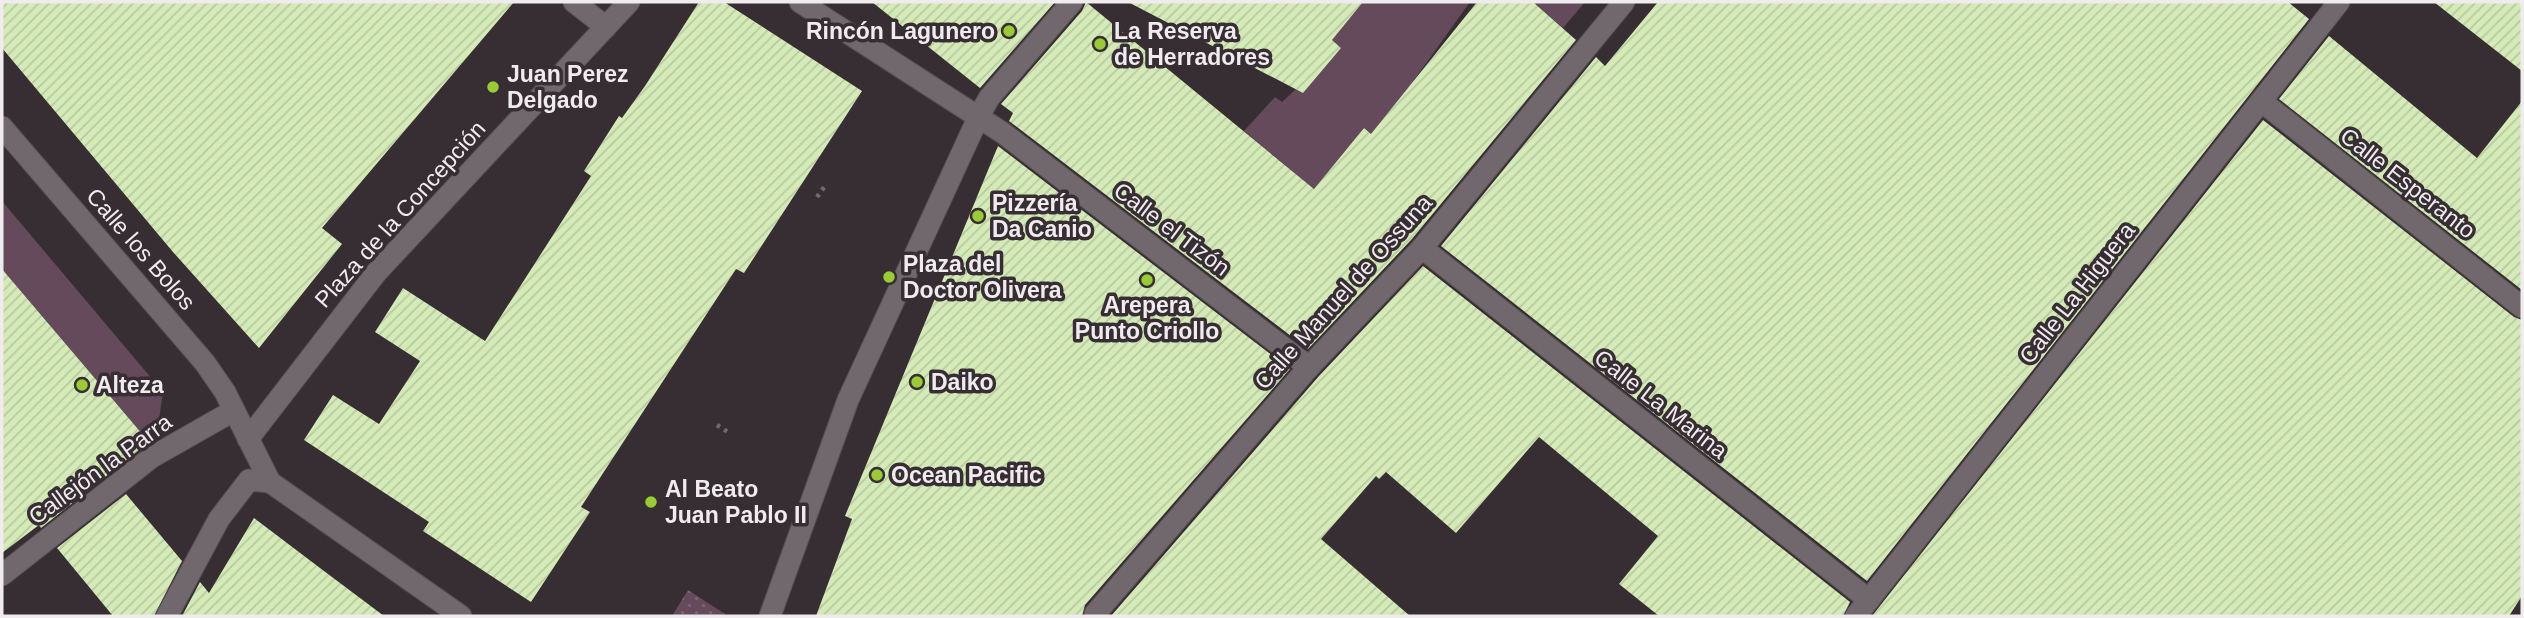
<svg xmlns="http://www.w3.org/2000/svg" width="2524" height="618" viewBox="0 0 2524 618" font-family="Arial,sans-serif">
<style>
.park{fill:url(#park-dots)}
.garden{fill:#654a5b}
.building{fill:url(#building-hatch)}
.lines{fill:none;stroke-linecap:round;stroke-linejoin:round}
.street-casing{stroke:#544d51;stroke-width:23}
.path{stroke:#716a6e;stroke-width:4.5;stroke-dasharray:3.5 5;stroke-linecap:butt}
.street{stroke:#71686e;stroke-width:21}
.poi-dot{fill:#99cb35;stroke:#362e33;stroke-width:2.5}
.labels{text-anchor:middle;stroke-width:7;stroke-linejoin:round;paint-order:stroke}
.poi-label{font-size:23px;font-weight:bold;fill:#f0ebee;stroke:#362e33;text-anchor:start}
.street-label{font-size:23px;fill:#f0ebee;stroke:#362e33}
</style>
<defs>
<pattern id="park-dots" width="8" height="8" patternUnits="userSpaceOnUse" patternTransform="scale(1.75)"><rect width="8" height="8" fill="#654a5b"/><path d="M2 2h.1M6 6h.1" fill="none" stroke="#7b6473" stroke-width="1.8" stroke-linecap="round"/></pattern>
<pattern id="building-hatch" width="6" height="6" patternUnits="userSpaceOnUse" patternTransform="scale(1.75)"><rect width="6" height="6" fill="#d4eab7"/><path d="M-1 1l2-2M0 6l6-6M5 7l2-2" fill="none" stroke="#b8c9a1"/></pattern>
</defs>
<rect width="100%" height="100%" fill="#362e33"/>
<!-- park -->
<polygon class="park" points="688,590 725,614 724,616 672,616"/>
<!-- garden -->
<g class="garden">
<polygon points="1363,2 1470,2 1414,80 1442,104 1396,157 1364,128 1314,189 1244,131 1275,97 1282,102 1341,48 1332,40"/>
<polygon points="1533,2 1585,2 1563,28"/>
<polygon points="2,201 163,392 158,426 149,442 2,269"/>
</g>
<!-- building -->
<g class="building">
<polygon points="2,2 514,2 322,228 342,244 259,348 173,252 2,48"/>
<polygon points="699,2 724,2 862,91 744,273 736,269 581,507 590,512 531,602 423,531 429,522 304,440 333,395 379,424 420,361 375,332 403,288 485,341 591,176 584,171 619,116 622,118 645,86"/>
<polygon points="872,2 1055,2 980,88"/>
<polygon points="1086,2 1314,189 1364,128 1371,134 1477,2 1533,2 1576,40 1412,239 1308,349 1009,121 1013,113 1001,104 1082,11"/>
<polygon points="1128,2 1363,2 1332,40 1341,48 1303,93"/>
<polygon points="1658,2 2288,2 2309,19 1867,581 1441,246 1596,57 1605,66"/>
<polygon points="2434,2 2522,2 2522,71"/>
<polygon points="2329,36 2477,158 2522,101 2522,290 2279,99"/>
<polygon points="2263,120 2514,317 2522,320 2522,596 2509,616 1872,616"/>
<polygon points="998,146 1290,369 1085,605 1082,616 816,616 852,519 845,516"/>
<polygon points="1423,266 1850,602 1843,616 1659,616 1619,584 1658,536 1539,437 1456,533 1386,472 1379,479 1376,476 1321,539 1410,616 1111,616 1319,376"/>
<polygon points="2,269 149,442 41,528 39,525 2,553"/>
<polygon points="126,494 182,561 154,616 113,616 57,548"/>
<polygon points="254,518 320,568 384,616 182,616 200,582 209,593"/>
</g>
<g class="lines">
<!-- street casing -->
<g class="street-casing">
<g id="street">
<polyline points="574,2 606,27"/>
<polyline points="800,2 1003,133 1309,367"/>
<polyline points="2261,101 2522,307"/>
<polyline points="2,127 205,363 225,392 270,482 461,616"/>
<polyline points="1422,248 1869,600"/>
<polyline points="248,439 376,273 629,2"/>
<polyline points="2,575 152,457 233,411"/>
<polyline points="167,616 219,519 249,480 270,482"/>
<polyline points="770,616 848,400 979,116 989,98 1072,2"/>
<polyline points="1098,616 1095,614 1309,367 1422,248 1624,2"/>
<polyline points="1856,616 2339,2"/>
</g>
</g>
<!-- path -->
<g class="path">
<polyline points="817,197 825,186"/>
<polyline points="717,425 728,432"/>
</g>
<!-- street -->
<use href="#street" class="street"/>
</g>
<!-- markers -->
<g class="poi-dot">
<circle cx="1009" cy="31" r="7"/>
<circle cx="1100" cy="44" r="7"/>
<circle cx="493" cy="87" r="7"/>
<circle cx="978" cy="216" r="7"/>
<circle cx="889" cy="277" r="7"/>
<circle cx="1147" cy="280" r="7"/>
<circle cx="917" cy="382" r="7"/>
<circle cx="82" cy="385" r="7"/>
<circle cx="877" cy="475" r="7"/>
<circle cx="651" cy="502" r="7"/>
</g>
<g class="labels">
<!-- poi labels -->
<g class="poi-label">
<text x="995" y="39" text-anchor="end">Rincón Lagunero</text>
<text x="1114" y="39">La Reserva<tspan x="1114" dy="26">de Herradores</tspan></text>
<text x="507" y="82">Juan Perez<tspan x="507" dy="26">Delgado</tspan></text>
<text x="992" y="211">Pizzería<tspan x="992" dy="26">Da Canio</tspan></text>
<text x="903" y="272">Plaza del<tspan x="903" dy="26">Doctor Olivera</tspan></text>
<text x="1147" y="313" text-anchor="middle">Arepera<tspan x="1147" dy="26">Punto Criollo</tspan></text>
<text x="931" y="390">Daiko</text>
<text x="96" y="393">Alteza</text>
<text x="891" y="483">Ocean Pacific</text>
<text x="665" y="497">Al Beato<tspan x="665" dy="26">Juan Pablo II</tspan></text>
</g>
<!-- street labels -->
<g class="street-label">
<text transform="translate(2408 183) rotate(38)" y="8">Calle Esperanto</text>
<text transform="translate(400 214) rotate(-48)" y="8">Plaza de la Concepción</text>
<text transform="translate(1172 229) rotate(37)" y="8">Calle el Tizón</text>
<text transform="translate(141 249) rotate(49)" y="8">Calle los Bolos</text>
<text transform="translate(1343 292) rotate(-48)" y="8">Calle Manuel de Ossuna</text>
<text transform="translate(2077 293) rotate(-52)" y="8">Calle La Higuera</text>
<text transform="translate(1661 404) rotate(38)" y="8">Calle La Marina</text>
<text transform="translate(100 469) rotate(-36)" y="8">Callejón la Parra</text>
</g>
</g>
<!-- border -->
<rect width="2524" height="618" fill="none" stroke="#f0ebee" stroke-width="7"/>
</svg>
